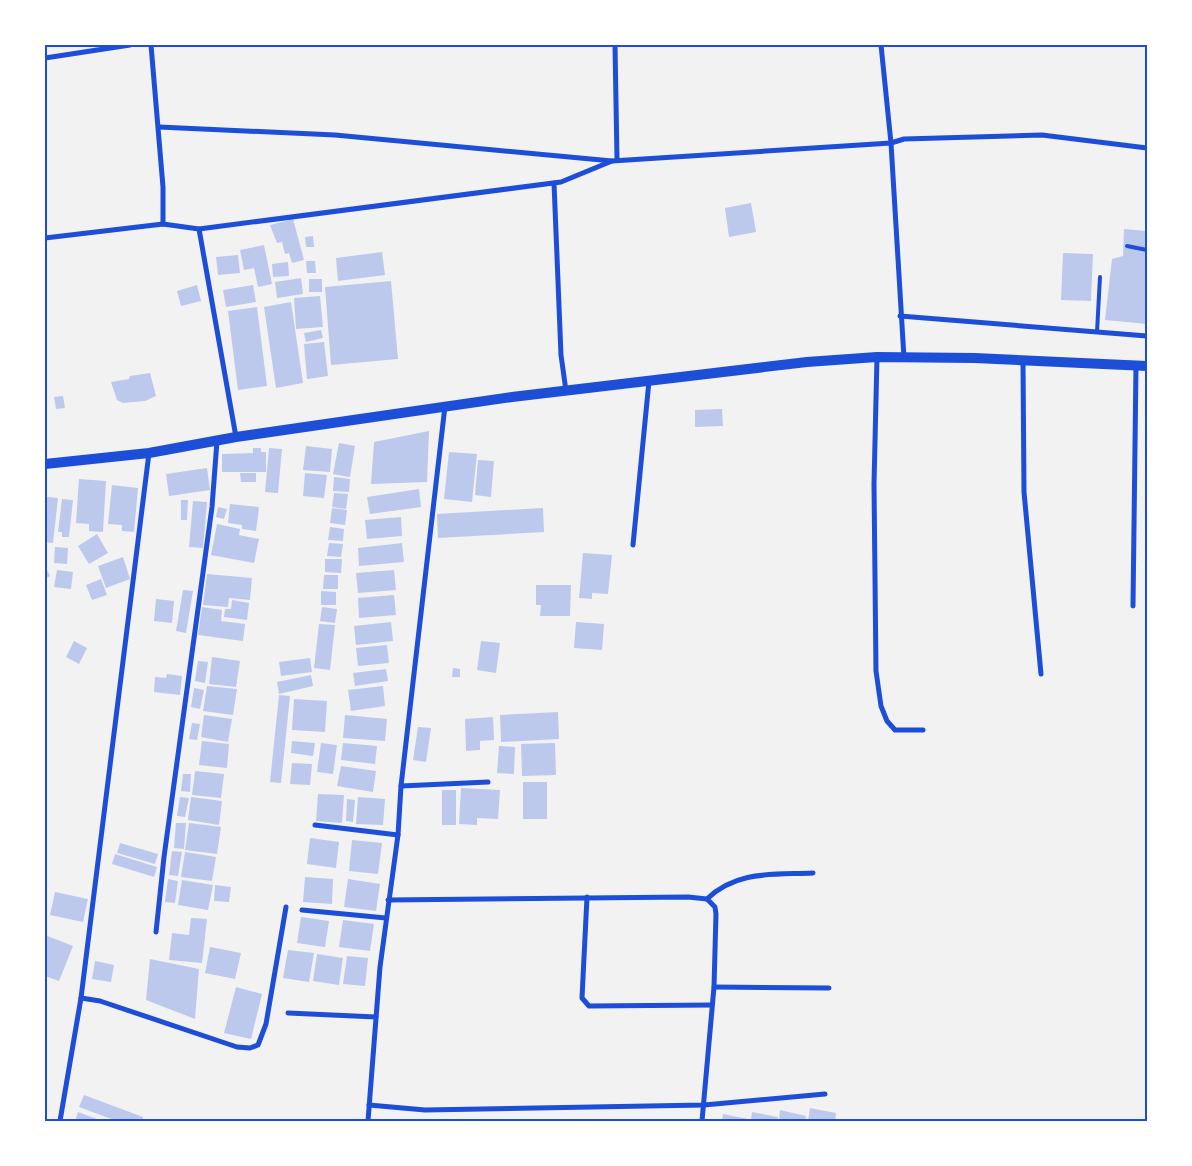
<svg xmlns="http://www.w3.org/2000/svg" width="1192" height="1166" viewBox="0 0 1192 1166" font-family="Literata,serif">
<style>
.building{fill:#bdc9ec}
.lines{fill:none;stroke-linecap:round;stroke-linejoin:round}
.service{stroke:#1d4ed8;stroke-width:4}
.minor{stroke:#1d4ed8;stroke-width:5}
.secondary{stroke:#1d4ed8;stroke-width:10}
.neatline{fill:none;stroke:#1d4ed8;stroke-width:2}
</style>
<rect width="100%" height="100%" fill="#f2f2f2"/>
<!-- building -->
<g class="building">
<polygon points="751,203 756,232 729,237 725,208"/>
<polygon points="293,219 304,260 292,263 289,253 285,254 282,242 277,243 270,225"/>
<polygon points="1124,229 1147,231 1147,324 1105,320 1112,259 1123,256"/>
<polygon points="313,236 314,247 306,247 305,237"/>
<polygon points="264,245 272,284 258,287 254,268 244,270 240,250"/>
<polygon points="382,252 385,275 338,281 336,258"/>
<polygon points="1063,253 1093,254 1091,301 1061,300"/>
<polygon points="238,255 240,273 218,275 216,257"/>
<polygon points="306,261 315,261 316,273 307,273"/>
<polygon points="288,262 289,276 273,277 272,264"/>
<polygon points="301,278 303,294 277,298 275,282"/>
<rect x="309" y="279" width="13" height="13"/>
<polygon points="391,281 398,359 331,365 325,287"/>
<polygon points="197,285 201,301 181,306 177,291"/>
<polygon points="253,285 256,302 226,307 223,290"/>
<polygon points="320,296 323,327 296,329 294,298"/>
<polygon points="291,302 303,383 276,388 264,307"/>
<polygon points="257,307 267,386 238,390 228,311"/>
<polygon points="321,330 323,338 306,342 304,333"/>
<polygon points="324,342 328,376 307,379 304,344"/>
<polygon points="150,373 156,396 145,401 123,403 117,400 111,382 129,379 130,376"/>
<polygon points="63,396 65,408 56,409 54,397"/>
<polygon points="722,409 723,426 695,427 695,410"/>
<polygon points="429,431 427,482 371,484 374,442"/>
<polygon points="339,443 355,446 350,477 333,474"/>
<polygon points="306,446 332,449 330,472 303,470"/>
<polygon points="253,448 261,448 261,452 266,452 266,472 222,472 222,454 253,453"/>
<polygon points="269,448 282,449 278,493 265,492"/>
<polygon points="449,452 477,454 472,502 444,499"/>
<polygon points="478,460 494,461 491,497 475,495"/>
<polygon points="207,468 210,490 169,496 166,474"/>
<polygon points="240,473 256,473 256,482 241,482"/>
<polygon points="305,473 327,475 324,498 303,496"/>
<polygon points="334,477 350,479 349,492 333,491"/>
<polygon points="79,479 106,481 103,532 89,531 89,524 76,523"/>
<polygon points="112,485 138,488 134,532 122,531 122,525 108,524"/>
<polygon points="419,489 421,507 370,514 367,497"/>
<polygon points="334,493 348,494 346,509 332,507"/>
<polygon points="47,497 58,498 53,543 45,542"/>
<polygon points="62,499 73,500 69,537 62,537 62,532 58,532"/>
<polygon points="181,500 188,500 187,520 181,520"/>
<polygon points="193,501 207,502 203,548 189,547"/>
<polygon points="230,504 259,507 256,531 242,529 242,525 228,523"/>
<polygon points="218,507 227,509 224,519 216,517"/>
<polygon points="332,508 347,510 345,525 330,523"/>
<polygon points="543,508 544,532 438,538 437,514"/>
<polygon points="401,517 402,536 367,539 365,520"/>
<polygon points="217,524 240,529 239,535 259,539 254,563 211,555"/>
<polygon points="330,527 344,529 343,541 328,540"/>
<polygon points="97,534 108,553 89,564 78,546"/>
<polygon points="329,543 343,544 341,557 327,556"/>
<polygon points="402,543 404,562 359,566 358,548"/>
<polygon points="55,547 68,548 67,564 54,563"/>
<polygon points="583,553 612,555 608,594 592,593 592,599 579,598"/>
<polygon points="123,557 130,579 106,588 98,566"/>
<polygon points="325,559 342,559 341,573 325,572"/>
<polygon points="45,566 50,576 45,579"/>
<polygon points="57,570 73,572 71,589 54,587"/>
<polygon points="394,570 396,590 358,593 356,573"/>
<polygon points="207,574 252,578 250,600 229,598 228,607 203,605"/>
<polygon points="324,575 338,575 338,589 323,589"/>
<polygon points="101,579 107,595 92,600 86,585"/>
<polygon points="536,585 571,585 570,616 540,616 541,605 536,605"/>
<polygon points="183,590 193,591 186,633 176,631"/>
<polygon points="321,591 336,592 336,605 321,605"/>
<polygon points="394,595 396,615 359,618 358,598"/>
<polygon points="156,599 174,601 172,623 154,621"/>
<polygon points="232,600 249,603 247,620 224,617 225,609 231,609"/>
<polygon points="202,607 222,610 221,621 245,624 243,641 198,635"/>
<polygon points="322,607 337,609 335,623 320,621"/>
<polygon points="391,622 393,641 356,645 354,626"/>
<polygon points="576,622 604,624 602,650 574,648"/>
<polygon points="319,624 335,625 330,670 314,668"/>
<polygon points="74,641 87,648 79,664 66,657"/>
<polygon points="481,641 500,643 496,673 477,670"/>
<polygon points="387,645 389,663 358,666 356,648"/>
<polygon points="212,657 240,661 236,687 209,684"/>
<polygon points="310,658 312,672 281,676 279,662"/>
<polygon points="198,661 208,662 205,683 195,681"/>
<polygon points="453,668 460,669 460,677 452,677"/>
<polygon points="386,669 388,681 355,686 353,673"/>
<polygon points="167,674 182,676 180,695 154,692 155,677 166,678"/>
<polygon points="311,675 313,686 279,694 277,682"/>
<polygon points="207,686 237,689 233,715 203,711"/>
<polygon points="383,686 385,706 351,711 348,690"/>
<polygon points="194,688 204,690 200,709 191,707"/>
<polygon points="279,695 290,696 281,783 270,782"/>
<polygon points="294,699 327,701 325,732 292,730"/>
<polygon points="558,712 559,739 501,742 500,715"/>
<polygon points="204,715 232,719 228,742 201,737"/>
<polygon points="345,715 387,719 385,741 343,738"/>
<polygon points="493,717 494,740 480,741 480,750 466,751 465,719"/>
<polygon points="192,723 200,724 197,740 189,739"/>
<polygon points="418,727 431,728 426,762 413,760"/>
<polygon points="202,741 229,744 227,768 199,765"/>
<polygon points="292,741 315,743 313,756 291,753"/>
<polygon points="321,743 337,745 333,774 317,772"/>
<polygon points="343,743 377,746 375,764 341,760"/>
<polygon points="555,743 556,775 522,776 521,744"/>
<polygon points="499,746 515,747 514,774 497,773"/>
<polygon points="292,763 312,764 310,785 290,784"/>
<polygon points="341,766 376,771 373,792 337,786"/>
<polygon points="195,771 224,774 221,798 192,795"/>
<polygon points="183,774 191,774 190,792 181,791"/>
<rect x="523" y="782" width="24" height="37"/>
<polygon points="461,788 500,790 498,819 477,818 477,825 459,824"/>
<rect x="442" y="790" width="14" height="35"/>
<polygon points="318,794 344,795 342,823 316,821"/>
<polygon points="180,797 189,798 185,817 177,816"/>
<polygon points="191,797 222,801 219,825 188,820"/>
<polygon points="358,797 385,799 383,825 356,824"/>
<polygon points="347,799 355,800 353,822 346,821"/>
<polygon points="176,823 186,823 184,849 174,848"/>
<polygon points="189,823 221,827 217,854 185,850"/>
<polygon points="310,838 339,842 336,868 307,864"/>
<polygon points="352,840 382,843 378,874 349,871"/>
<polygon points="120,843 158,854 155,864 117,853"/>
<polygon points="172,851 182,852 178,876 169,875"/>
<polygon points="185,852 216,857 212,881 181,877"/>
<polygon points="115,854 157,867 154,877 112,864"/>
<polygon points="305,877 333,879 332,904 303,902"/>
<polygon points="168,879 178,881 175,903 165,902"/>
<polygon points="348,879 380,884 376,911 344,907"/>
<polygon points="182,880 213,885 208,910 178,905"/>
<polygon points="215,885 231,887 229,902 214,901"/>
<polygon points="55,892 88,899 83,922 50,915"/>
<polygon points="301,917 329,921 325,947 297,943"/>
<polygon points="191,918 207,919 202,963 169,960 172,933 189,935"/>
<polygon points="343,920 374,924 370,951 339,947"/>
<polygon points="45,935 73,946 59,981 45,976"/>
<polygon points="210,947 241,953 235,979 205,973"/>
<polygon points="288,950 314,953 309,982 283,978"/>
<polygon points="317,954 343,958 339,985 313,981"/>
<polygon points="347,956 368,958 365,986 343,984"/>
<polygon points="150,959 199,969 195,1019 146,1000"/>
<polygon points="95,961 114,965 111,982 92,979"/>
<polygon points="236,987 262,994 251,1039 224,1033"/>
<polygon points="84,1095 143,1117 142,1121 117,1121 79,1107"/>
<polygon points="810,1108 836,1113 835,1121 808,1121"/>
<polygon points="780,1110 806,1116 805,1121 779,1121"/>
<polygon points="78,1112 102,1121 75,1121"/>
<polygon points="752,1112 778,1117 777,1121 751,1121"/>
<polygon points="723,1114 748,1119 748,1121 722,1121"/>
</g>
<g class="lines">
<!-- service -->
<g class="service">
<polyline points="1127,246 1147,250"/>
<polyline points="1097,332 1100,277"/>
</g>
<!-- minor -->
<g class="minor">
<polyline points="151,45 163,187 163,224"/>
<polyline points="615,45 617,159"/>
<polyline points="881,45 891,143 904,358"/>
<polyline points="45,58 130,45"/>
<polyline points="159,127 335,135 612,161 891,143 904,139 1042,135 1147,148"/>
<polyline points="554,183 561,355 566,391"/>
<polyline points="199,229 561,182 612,161"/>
<polyline points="45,238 163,224 199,229 236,437"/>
<polyline points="900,316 1147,336"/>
<polyline points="877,357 874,484 876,671 881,706 887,721 895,730 923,730"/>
<polyline points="1023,361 1024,492 1041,674"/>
<polyline points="633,545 649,381"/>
<polyline points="1133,606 1136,366"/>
<polyline points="401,786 488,782"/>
<polyline points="315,825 398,835"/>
<polyline points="587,897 582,998 589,1006 712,1005"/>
<path d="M707,899C737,870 774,875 813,873"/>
<polyline points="388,900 688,897 707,899 715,907 716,914 714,987 702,1121"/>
<polyline points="302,910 386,918"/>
<polyline points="156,932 164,857 212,507 217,441"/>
<polyline points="714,987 829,988"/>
<polyline points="81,998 100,1001 237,1047 250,1048 258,1045 266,1024 286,907"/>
<polyline points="288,1013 376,1017"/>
<polyline points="369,1105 425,1110 704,1105 825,1094"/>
<polyline points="60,1121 81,998 149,453"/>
<polyline points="368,1121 380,967 398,835 401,786 445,406"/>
</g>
<!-- secondary -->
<polyline class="secondary" points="45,464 149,453 236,437 512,397 807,362 877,357 975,358 1147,366"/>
</g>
<!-- border -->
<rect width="1192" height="1166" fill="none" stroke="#ffffff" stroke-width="92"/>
<rect x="46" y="46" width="1100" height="1074" class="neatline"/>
</svg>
